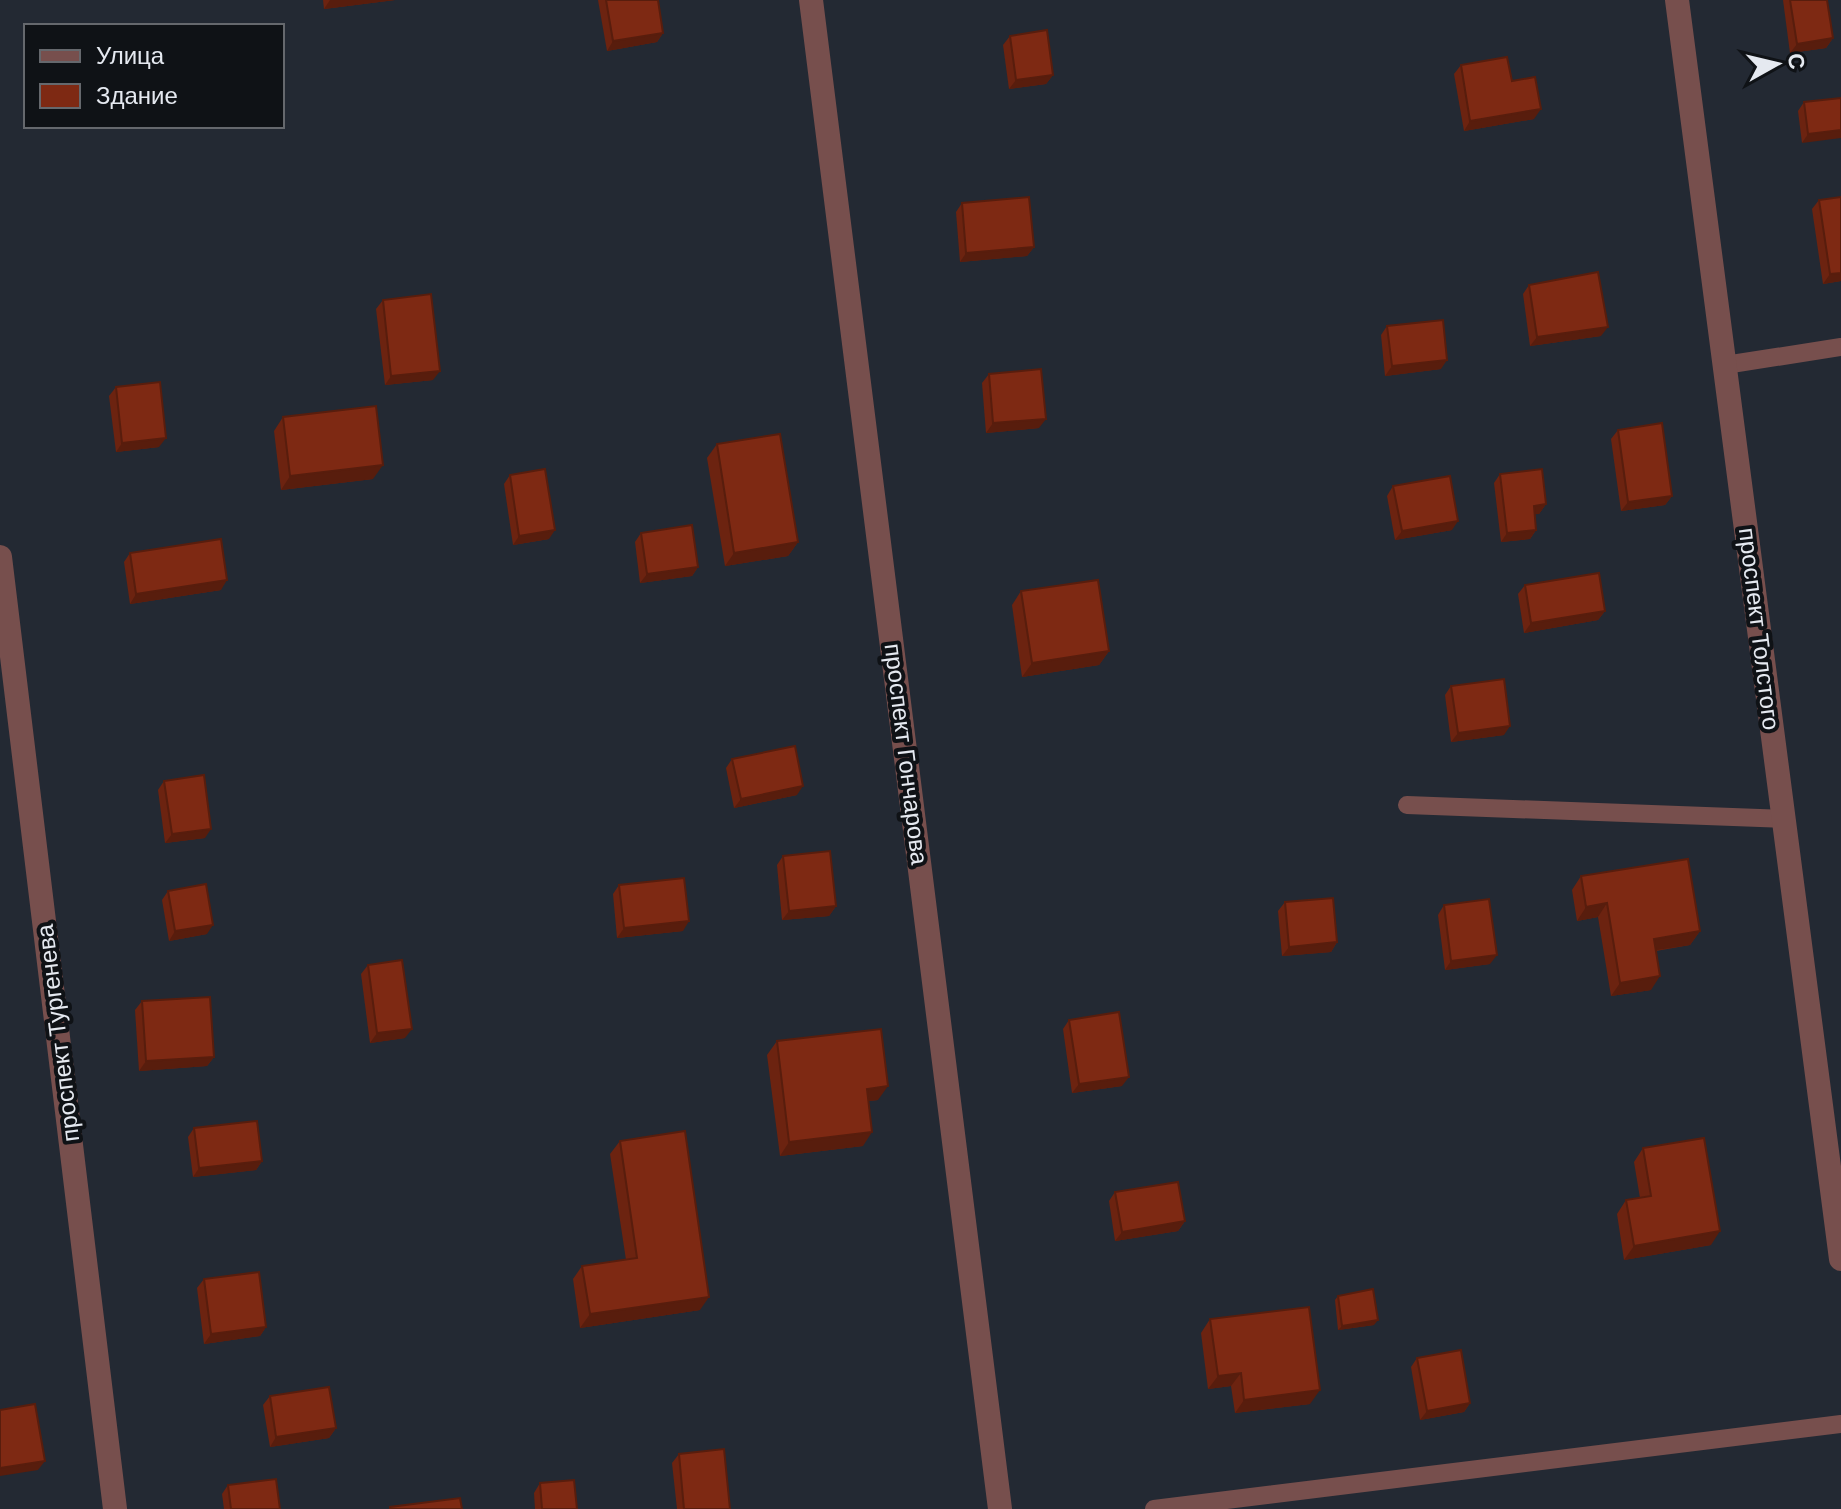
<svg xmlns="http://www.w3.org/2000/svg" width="1841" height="1509" viewBox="0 0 1841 1509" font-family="Arial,sans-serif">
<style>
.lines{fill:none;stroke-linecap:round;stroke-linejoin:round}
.lane{stroke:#774f4d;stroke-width:18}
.street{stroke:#774f4d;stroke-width:24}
.wall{fill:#6c2310}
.shaded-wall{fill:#581d0d}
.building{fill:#7e2913;stroke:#581d0d;stroke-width:2}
.labels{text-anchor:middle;stroke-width:8;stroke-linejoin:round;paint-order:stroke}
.street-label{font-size:24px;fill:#e5e9f0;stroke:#0f1216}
</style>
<rect width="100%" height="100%" fill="#232933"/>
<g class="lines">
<!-- lane -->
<g class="lane">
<polyline points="1725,365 1841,347"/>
<polyline points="1407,805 1784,819"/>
<polyline points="1154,1509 1841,1424"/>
</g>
<!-- street -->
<g class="street">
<polyline points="811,0 1000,1509"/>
<polyline points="1677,0 1841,1259"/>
<polyline points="0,557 115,1509"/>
</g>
</g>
<!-- wall -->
<g class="wall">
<polygon points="323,0 395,0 324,9"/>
<polygon points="598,0 658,0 663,33 657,42 607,51"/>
<polygon points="1783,0 1827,0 1833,38 1826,48 1790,53"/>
<polygon points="1010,36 1053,75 1046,84 1009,89 1003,45"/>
<polygon points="1461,65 1534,119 1464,131 1454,74"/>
<polygon points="1841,98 1802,143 1798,111 1804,102"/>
<polygon points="1819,200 1841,281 1823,284 1812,209"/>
<polygon points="962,203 1034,247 1027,256 960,262 956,212"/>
<polygon points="1529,285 1601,336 1530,346 1523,294"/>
<polygon points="383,300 433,380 385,385 376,309"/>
<polygon points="1387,326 1441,369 1385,376 1381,335"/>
<polygon points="989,374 1039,428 986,433 982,383"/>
<polygon points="116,387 159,447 116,452 109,396"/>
<polygon points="283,417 373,479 281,490 274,431"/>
<polygon points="1618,430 1672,496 1665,505 1621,511 1611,439"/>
<polygon points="717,444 798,542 788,556 725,566 707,458"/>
<polygon points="1500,474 1546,504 1539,514 1534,514 1536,530 1530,539 1501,542 1494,483"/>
<polygon points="510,475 549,539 513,545 504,484"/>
<polygon points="1393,486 1452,530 1395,540 1387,496"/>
<polygon points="641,533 698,567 692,576 640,583 635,542"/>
<polygon points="130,553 221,590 130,604 124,562"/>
<polygon points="1525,585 1605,611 1598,620 1524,633 1518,594"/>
<polygon points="1021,591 1109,651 1099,665 1022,677 1012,605"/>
<polygon points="1451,686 1504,735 1451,742 1445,695"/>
<polygon points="732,759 797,795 734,808 726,768"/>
<polygon points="164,781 205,838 165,843 158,790"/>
<polygon points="783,856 836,906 829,916 782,920 777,865"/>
<polygon points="1581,876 1700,931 1690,945 1656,951 1651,990 1611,996 1598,917 1577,921 1572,890"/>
<polygon points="619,885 683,931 617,938 613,894"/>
<polygon points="168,891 207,934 169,941 162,900"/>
<polygon points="1285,902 1337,942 1331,952 1282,956 1278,911"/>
<polygon points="1444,905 1490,964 1445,970 1438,915"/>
<polygon points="368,965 405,1038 370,1043 361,974"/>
<polygon points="142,1001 214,1057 207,1066 139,1071 135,1010"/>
<polygon points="1069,1020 1122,1086 1072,1093 1063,1029"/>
<polygon points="777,1041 878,1100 869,1101 863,1146 780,1156 767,1055"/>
<polygon points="194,1128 262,1161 256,1170 193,1177 188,1137"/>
<polygon points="620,1141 700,1310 580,1328 573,1279 582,1266 626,1260 610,1154"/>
<polygon points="1643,1148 1711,1245 1624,1260 1617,1214 1626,1200 1640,1198 1634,1162"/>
<polygon points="1115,1192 1185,1221 1178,1231 1115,1241 1109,1201"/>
<polygon points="204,1279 266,1327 260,1336 204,1344 197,1288"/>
<polygon points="1338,1296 1374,1325 1338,1330 1335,1300"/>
<polygon points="1210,1319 1310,1404 1235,1413 1231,1386 1208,1389 1201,1333"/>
<polygon points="1417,1358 1470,1403 1464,1412 1420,1420 1411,1367"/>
<polygon points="270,1396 336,1428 329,1438 270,1447 263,1405"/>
<polygon points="679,1454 730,1509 677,1509 672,1463"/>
<polygon points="540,1483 577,1509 535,1509 534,1493"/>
<polygon points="228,1485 280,1509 224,1509 222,1494"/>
</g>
<!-- shaded-wall -->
<g class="shaded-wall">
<polygon points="330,0 395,0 324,9"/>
<polygon points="663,33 657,42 607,51 613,41"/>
<polygon points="1833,38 1826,48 1790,53 1797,44"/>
<polygon points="1053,75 1046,84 1009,89 1016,80"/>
<polygon points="1541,109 1534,119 1464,131 1470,121"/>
<polygon points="1841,130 1841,138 1802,143 1808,134"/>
<polygon points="1034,247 1027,256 960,262 966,253"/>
<polygon points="1841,273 1841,281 1823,284 1830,274"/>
<polygon points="1608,327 1601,336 1530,346 1537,337"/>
<polygon points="1447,360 1441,369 1385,376 1392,366"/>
<polygon points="440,371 433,380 385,385 391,376"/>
<polygon points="1046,419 1039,428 986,433 993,423"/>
<polygon points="166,438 159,447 116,452 122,443"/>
<polygon points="383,465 373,479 281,490 290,476"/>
<polygon points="1672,496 1665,505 1621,511 1628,502"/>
<polygon points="1546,504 1539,514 1527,515 1534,506"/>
<polygon points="1458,521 1452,530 1395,540 1402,531"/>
<polygon points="555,530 549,539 513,545 519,536"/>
<polygon points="1536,530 1530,539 1501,542 1507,533"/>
<polygon points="798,542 788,556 725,566 734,553"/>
<polygon points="698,567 692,576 640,583 647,574"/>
<polygon points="227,580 221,590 130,604 136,594"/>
<polygon points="1605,611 1598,620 1524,633 1531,623"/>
<polygon points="1109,651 1099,665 1022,677 1032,663"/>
<polygon points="1510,726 1504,735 1451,742 1458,733"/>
<polygon points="803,786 797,795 734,808 741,799"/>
<polygon points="211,829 205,838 165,843 172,834"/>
<polygon points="1607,903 1598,917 1577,921 1586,907"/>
<polygon points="836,906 829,916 782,920 789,911"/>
<polygon points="689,921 683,931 617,938 624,928"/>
<polygon points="213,925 207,934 169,941 175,931"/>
<polygon points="1700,931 1690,945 1644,952 1654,939"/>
<polygon points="1337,942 1331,952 1282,956 1289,947"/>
<polygon points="1497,955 1490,964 1445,970 1451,961"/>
<polygon points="1660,976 1651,990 1611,996 1620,983"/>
<polygon points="412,1029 405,1038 370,1043 377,1033"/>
<polygon points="214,1057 207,1066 139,1071 146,1061"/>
<polygon points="1129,1077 1122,1086 1072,1093 1079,1084"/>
<polygon points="888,1086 878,1100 858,1102 867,1089"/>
<polygon points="872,1132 863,1146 780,1156 789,1142"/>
<polygon points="262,1161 256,1170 193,1177 199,1168"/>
<polygon points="1185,1221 1178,1231 1115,1241 1122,1232"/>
<polygon points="1720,1231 1711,1245 1624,1260 1634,1246"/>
<polygon points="709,1297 700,1310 580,1328 590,1314"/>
<polygon points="1378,1320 1374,1325 1338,1330 1342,1326"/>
<polygon points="266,1327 260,1336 204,1344 211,1334"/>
<polygon points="1241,1373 1231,1386 1208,1389 1218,1376"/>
<polygon points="1320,1390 1310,1404 1235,1413 1244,1400"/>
<polygon points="1470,1403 1464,1412 1420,1420 1427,1411"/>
<polygon points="336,1428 329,1438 270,1447 276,1437"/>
<polygon points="45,1461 38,1470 0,1476 0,1468"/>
</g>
<!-- building -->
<g class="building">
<polygon points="606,0 658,0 663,33 613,41"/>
<polygon points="1790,0 1827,0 1833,38 1797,44"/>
<polygon points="1047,30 1053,75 1016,80 1010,36"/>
<polygon points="1507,57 1512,81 1535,77 1541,109 1470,121 1461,65"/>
<polygon points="1841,98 1841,130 1808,134 1804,102"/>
<polygon points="1029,197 1034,247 966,253 962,203"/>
<polygon points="1841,197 1841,273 1830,274 1819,200"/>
<polygon points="1598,272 1608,327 1537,337 1529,285"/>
<polygon points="431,294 440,371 391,376 383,300"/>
<polygon points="1443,320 1447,360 1392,366 1387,326"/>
<polygon points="1041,369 1046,419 993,423 989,374"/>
<polygon points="160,382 166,438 122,443 116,387"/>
<polygon points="376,406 383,465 290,476 283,417"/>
<polygon points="1662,423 1672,496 1628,502 1618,430"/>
<polygon points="780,434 798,542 734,553 717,444"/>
<polygon points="545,469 555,530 519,536 510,475"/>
<polygon points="1542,469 1546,504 1534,506 1536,530 1507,533 1500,474"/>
<polygon points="1450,476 1458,521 1402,531 1393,486"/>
<polygon points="692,525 698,567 647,574 641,533"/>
<polygon points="221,539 227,580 136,594 130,553"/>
<polygon points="1599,573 1605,611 1531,623 1525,585"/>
<polygon points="1098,580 1109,651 1032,663 1021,591"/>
<polygon points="1504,679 1510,726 1458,733 1451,686"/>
<polygon points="795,746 803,786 741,799 732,759"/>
<polygon points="204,775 211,829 172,834 164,781"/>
<polygon points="830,851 836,906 789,911 783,856"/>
<polygon points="1688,859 1700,931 1654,939 1660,976 1620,983 1607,903 1586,907 1581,876"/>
<polygon points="684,878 689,921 624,928 619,885"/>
<polygon points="206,884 213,925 175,931 168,891"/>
<polygon points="1333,898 1337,942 1289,947 1285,902"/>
<polygon points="1489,899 1497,955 1451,961 1444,905"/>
<polygon points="402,960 412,1029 377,1033 368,965"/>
<polygon points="210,997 214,1057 146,1061 142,1001"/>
<polygon points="1119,1012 1129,1077 1079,1084 1069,1020"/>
<polygon points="881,1029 888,1086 867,1089 872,1132 789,1142 777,1041"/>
<polygon points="257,1121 262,1161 199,1168 194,1128"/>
<polygon points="685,1131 709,1297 590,1314 582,1266 637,1258 620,1141"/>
<polygon points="1704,1138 1720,1231 1634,1246 1626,1200 1651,1196 1643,1148"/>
<polygon points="1178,1182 1185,1221 1122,1232 1115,1192"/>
<polygon points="259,1272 266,1327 211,1334 204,1279"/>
<polygon points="1373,1289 1378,1320 1342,1326 1338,1296"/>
<polygon points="1309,1307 1320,1390 1244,1400 1241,1373 1218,1376 1210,1319"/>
<polygon points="1461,1350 1470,1403 1427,1411 1417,1358"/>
<polygon points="329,1387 336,1428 276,1437 270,1396"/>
<polygon points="35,1404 45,1461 0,1468 0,1410"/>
<polygon points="724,1449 730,1509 684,1509 679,1454"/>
<polygon points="276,1479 280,1509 231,1509 228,1485"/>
<polygon points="574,1480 577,1509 542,1509 540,1483"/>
<polygon points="460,1498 462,1509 390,1509 390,1507"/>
</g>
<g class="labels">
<!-- street labels -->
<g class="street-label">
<text transform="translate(1759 629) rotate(83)" y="8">проспект Толстого</text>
<text transform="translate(906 754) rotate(83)" y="8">проспект Гончарова</text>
<text transform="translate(58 1033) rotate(-97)" y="8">проспект Тургенева</text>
</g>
</g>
<!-- legend -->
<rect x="24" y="24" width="260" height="104" fill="#0f1216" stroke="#65686d" stroke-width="2"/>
<rect x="40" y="50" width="40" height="12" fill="#774f4d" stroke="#65686d" stroke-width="2"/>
<text x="96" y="64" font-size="24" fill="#e5e9f0">Улица</text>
<rect x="40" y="84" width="40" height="24" fill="#7e2913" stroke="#65686d" stroke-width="2"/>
<text x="96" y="104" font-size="24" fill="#e5e9f0">Здание</text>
<!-- north arrow -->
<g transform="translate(1777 64) rotate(82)" stroke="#0f1216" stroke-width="6" paint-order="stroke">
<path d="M0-6L14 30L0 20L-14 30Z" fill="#e5e9f0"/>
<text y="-12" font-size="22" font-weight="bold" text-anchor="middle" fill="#e5e9f0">С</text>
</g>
</svg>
